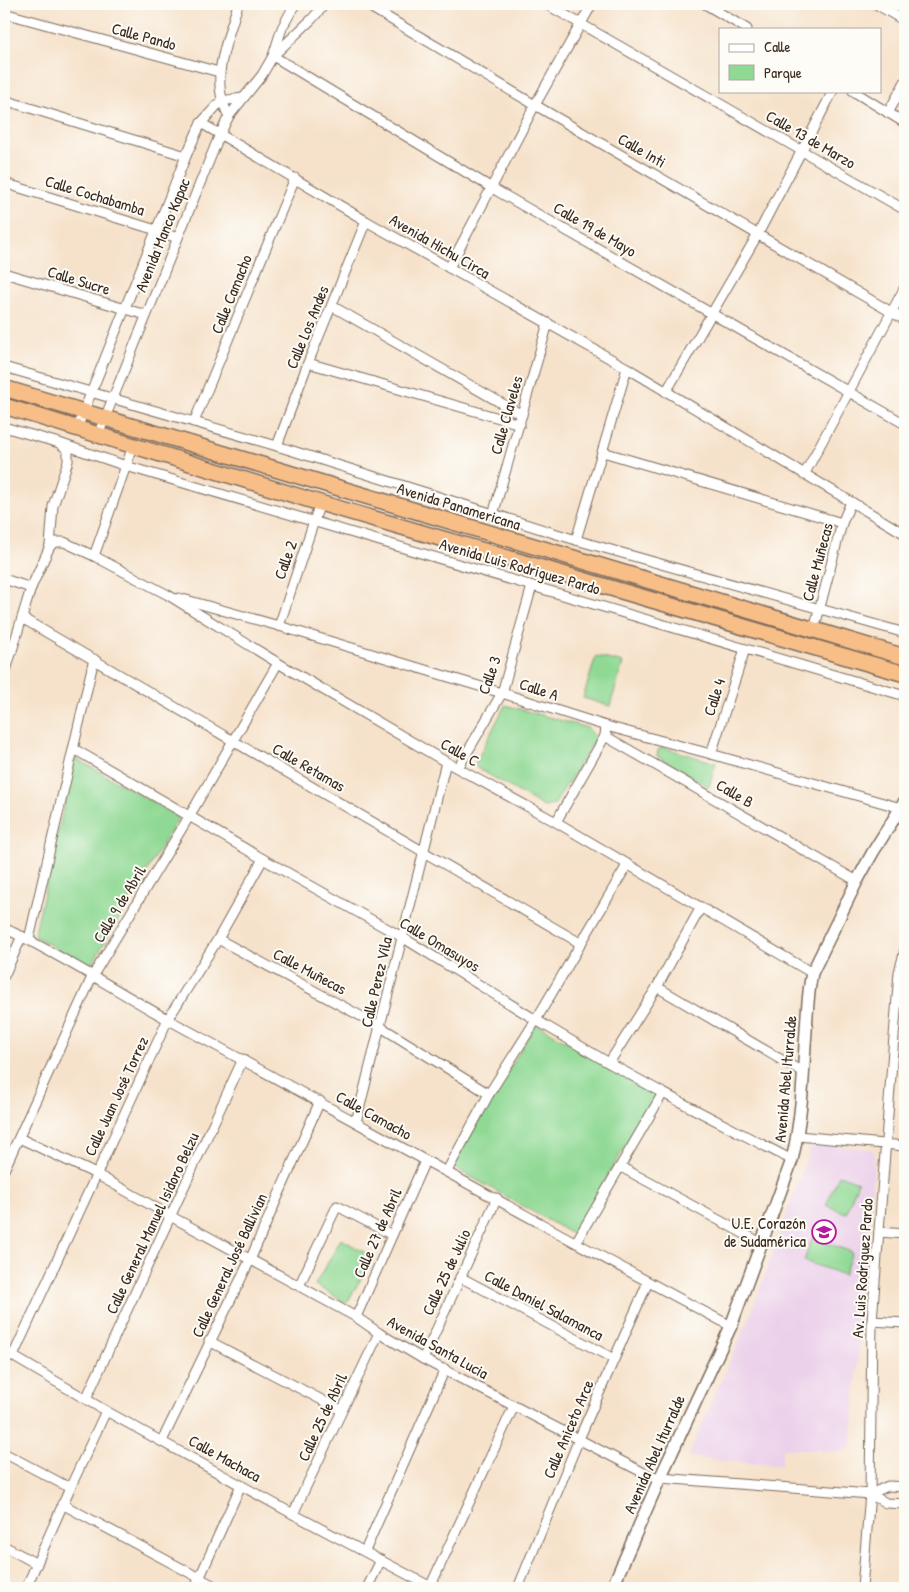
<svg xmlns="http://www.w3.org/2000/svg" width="909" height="1592" viewBox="0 0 909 1592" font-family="'Patrick Hand',sans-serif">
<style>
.built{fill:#ecd1ea}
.green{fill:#90d994;stroke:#668259}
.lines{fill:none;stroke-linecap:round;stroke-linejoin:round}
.minor-casing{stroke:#7c6a5b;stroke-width:11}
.tertiary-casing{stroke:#7c6a5b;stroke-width:14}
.trunk-casing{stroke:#7c6a5b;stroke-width:18}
.minor{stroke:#fff;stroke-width:9}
.tertiary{stroke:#fff;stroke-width:11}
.trunk{stroke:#f7be88;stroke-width:15}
.labels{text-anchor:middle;stroke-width:4;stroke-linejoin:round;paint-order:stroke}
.street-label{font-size:16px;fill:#3b2a1e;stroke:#fdfcf7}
.poi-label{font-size:16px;fill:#3b2a1e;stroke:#fdfcf7;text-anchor:end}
</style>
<rect width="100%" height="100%" fill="#fdfcf7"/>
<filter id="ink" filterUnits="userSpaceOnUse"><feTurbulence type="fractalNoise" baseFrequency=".02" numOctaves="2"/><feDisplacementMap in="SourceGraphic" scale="10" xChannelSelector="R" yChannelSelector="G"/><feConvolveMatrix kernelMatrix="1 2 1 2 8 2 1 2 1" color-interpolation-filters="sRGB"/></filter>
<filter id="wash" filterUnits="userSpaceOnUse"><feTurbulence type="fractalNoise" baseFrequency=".0096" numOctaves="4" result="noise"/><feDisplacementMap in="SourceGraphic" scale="20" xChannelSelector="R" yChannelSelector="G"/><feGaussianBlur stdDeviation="1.12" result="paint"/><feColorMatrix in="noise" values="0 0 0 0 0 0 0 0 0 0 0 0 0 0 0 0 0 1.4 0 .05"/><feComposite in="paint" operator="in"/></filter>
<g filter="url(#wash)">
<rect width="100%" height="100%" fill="#f6e2cb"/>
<!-- built -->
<polygon class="built" points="819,1144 870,1149 875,1153 851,1445 842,1452 783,1448 781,1466 693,1458 690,1456 690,1452 752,1311 810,1149"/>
<!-- green -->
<g class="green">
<polygon points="596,656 623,663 610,706 583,698"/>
<polygon points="505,705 588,728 596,738 554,805 544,807 474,766"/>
<polygon points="662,747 716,763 709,787 657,756 658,750"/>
<polygon points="75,758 179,817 90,967 34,936"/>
<polygon points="536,1024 658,1094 572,1234 452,1166"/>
<polygon points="839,1175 858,1182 846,1213 826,1205"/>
<polygon points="812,1238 852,1252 844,1275 804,1261"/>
<polygon points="341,1239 373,1257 347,1303 315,1285"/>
</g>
</g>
<g filter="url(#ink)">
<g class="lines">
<!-- minor casing -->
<g class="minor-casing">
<g id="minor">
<polyline points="365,4 535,105 905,320"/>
<polyline points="546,4 905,210"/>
<polyline points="705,4 747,29"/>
<polyline points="876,4 905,21"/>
<polyline points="4,13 219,72"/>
<polyline points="275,54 312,19 325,4"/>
<polyline points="273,56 492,188 905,424"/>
<polyline points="853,91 905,123"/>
<polyline points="4,100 186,156"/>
<polyline points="888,113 905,82"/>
<path d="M229,116C208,80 228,40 238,4"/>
<polyline points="201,123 366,221 627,368 905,534"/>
<polyline points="4,183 156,230 177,238"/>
<polyline points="449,268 535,105 592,4"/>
<polyline points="4,273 146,315"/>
<polyline points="332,306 522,415"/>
<polyline points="308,363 520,424"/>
<polyline points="4,367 277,446 576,540 905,633"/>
<polyline points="666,392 758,234 833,91"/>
<polyline points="194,422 295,178"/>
<polyline points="4,427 59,443 68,450 68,461 53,506 50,546"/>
<polyline points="77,428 186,156 201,123 221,101 243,98"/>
<polyline points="98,435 220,134 229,116 262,75 273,56 282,28 295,4"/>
<polyline points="59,443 126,466 905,696"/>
<polyline points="277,446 308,363 366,221"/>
<polyline points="603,452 842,523"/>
<polyline points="804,475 905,287"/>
<polyline points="493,515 548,323"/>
<polyline points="576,540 627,368"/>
<polyline points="94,556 168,595 278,663 446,762 556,822 812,973"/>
<polyline points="4,579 31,588"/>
<polyline points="179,598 279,626 502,693 606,726 711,754 901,808"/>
<polyline points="22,618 580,943"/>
<polyline points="279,626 320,503"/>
<polyline points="814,630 842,523 851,502"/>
<polyline points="4,677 31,588 50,546 56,542 64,542 94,556 133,446"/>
<polyline points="606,726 605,736 857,881"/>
<polyline points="74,749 263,859 402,937 536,1020 609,1063 663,1093 792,1160"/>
<polyline points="711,754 745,649"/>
<polyline points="458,768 502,693 532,586"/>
<polyline points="556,822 605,736"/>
<path d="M4,928C60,954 113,989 167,1019C355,1121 542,1226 731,1326"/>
<polyline points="29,939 94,659"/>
<polyline points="218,939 381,1027 489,1094"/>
<polyline points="4,976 22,936"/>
<polyline points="657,987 804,1073"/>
<polyline points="609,1063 657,987 701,907"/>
<polyline points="356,1122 446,762"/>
<polyline points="798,1136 905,1146"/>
<polyline points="19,1138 96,1174 172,1217 356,1317 379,1333 423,1359 646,1474 660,1478 870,1494 886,1503 905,1504"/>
<polyline points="621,1167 761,1243"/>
<polyline points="4,1170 92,977 190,815 278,663"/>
<polyline points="447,1171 489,1094 536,1020 627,865"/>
<polyline points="879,1232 905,1234"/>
<polyline points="576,1242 663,1093"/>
<polyline points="460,1277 614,1359"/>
<polyline points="299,1286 337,1206 392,1235"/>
<polyline points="356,1317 425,1161"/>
<polyline points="872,1321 905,1323"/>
<polyline points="209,1341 341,1410"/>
<polyline points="4,1351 106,1411 293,1514 433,1588"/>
<polyline points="13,1356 168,1019 218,939 263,859"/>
<polyline points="423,1359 497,1198"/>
<polyline points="86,1399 243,1059"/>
<polyline points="162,1441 250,1260 320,1101"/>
<polyline points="4,1453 70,1488"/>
<polyline points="870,1494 888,1486 905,1487"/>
<polyline points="62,1504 218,1588"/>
<polyline points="293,1514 379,1333"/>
<polyline points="4,1546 37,1564"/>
<polyline points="365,1551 445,1369"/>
<polyline points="430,1587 514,1406"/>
<polyline points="26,1588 70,1488 106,1411"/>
<polyline points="195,1588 241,1485"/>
<polyline points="367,1588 381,1560"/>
<polyline points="518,1588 579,1439 648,1282"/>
<polyline points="862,1588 870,1494 872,1321 899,972 905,950"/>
</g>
</g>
<!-- tertiary casing -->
<g class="tertiary-casing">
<path id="tertiary" d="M612,1588L660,1478L731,1326L792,1160C801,1122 803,1084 805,1045C807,1021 807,996 812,973L857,881L873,852L905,801"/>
</g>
<!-- trunk casing -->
<g class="trunk-casing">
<g id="trunk">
<polyline points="4,388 905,657"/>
<polyline points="4,406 320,503 905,674"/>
</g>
</g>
<!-- minor -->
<use href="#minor" class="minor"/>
<!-- tertiary -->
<use href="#tertiary" class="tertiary"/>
<!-- trunk -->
<use href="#trunk" class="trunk"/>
</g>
</g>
<!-- icons -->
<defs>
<g id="school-ring" transform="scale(1.25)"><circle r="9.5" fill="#fdfcf7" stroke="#b5179e" stroke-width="1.5"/><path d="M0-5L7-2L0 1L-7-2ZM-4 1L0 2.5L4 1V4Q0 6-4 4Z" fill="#b5179e"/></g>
</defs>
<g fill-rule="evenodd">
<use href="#school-ring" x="824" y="1232"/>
</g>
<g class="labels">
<!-- street labels -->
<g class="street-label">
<text transform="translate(144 36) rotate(15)" y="6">Calle Pando</text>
<text transform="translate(811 139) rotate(30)" y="6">Calle 13 de Marzo</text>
<text transform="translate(642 150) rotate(30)" y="6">Calle Inti</text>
<text transform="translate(95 195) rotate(17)" y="6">Calle Cochabamba</text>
<text transform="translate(595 229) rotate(30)" y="6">Calle 19 de Mayo</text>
<text transform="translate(162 235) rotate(-68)" y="6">Avenida Manco Kapac</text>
<text transform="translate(440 246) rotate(30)" y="6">Avenida Hichu Circa</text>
<text transform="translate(79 280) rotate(17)" y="6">Calle Sucre</text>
<text transform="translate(231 294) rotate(-68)" y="6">Calle Camacho</text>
<text transform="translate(307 327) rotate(-68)" y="6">Calle Los Andes</text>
<text transform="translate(506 415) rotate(-74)" y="6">Calle Claveles</text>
<text transform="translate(459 506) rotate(17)" y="6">Avenida Panamericana</text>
<text transform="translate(285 560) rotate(-71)" y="6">Calle 2</text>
<text transform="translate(817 562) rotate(-75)" y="6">Calle Muñecas</text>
<text transform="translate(520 566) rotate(16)" y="6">Avenida Luis Rodriguez Pardo</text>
<text transform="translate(489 675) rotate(-71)" y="6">Calle 3</text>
<text transform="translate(539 689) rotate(18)" y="6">Calle A</text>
<text transform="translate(714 697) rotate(-72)" y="6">Calle 4</text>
<text transform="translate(460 752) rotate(29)" y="6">Calle C</text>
<text transform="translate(309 767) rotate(30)" y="6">Calle Retamas</text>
<text transform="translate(735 793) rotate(30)" y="6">Calle B</text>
<text transform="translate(119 904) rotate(-59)" y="6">Calle 9 de Abril</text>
<text transform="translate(440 944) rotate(31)" y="6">Calle Omasuyos</text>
<text transform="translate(310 971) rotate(28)" y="6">Calle Muñecas</text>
<text transform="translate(376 982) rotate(-77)" y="6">Calle Perez Vila</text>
<text transform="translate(785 1079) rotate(-85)" y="6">Avenida Abel Iturralde</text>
<text transform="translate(116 1096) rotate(-65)" y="6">Calle Juan José Torrez</text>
<text transform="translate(374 1115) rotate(29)" y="6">Calle Camacho</text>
<text transform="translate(152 1223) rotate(-65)" y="6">Calle General Manuel Isidoro Belzu</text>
<text transform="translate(377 1233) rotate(-66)" y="6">Calle 27 de Abril</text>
<text transform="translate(229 1265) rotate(-65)" y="6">Calle General José Ballivian</text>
<text transform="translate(862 1268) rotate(-86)" y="6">Av. Luis Rodriguez Pardo</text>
<text transform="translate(446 1272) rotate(-65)" y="6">Calle 25 de Julio</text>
<text transform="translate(544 1305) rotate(28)" y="6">Calle Daniel Salamanca</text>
<text transform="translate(438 1347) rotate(29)" y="6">Avenida Santa Lucia</text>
<text transform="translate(322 1417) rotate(-65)" y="6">Calle 25 de Abril</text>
<text transform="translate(568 1429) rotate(-67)" y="6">Calle Aniceto Arce</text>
<text transform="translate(654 1454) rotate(-66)" y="6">Avenida Abel Iturralde</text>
<text transform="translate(225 1458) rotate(29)" y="6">Calle Machaca</text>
</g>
<!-- poi labels -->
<g class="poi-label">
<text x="806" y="1229">U.E. Corazón<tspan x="806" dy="18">de Sudamérica</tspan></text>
</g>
</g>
<!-- margin -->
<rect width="909" height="1592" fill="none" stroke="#fdfcf7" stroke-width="20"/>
<!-- legend -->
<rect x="719" y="28" width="162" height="65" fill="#fdfcf7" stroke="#afa8a0"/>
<rect x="729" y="44" width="25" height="8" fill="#ffffff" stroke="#afa8a0"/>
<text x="764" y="52" font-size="15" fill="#3b2a1e">Calle</text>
<rect x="729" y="65" width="25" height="15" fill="#90d994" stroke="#afa8a0"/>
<text x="764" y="78" font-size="15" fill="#3b2a1e">Parque</text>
</svg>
